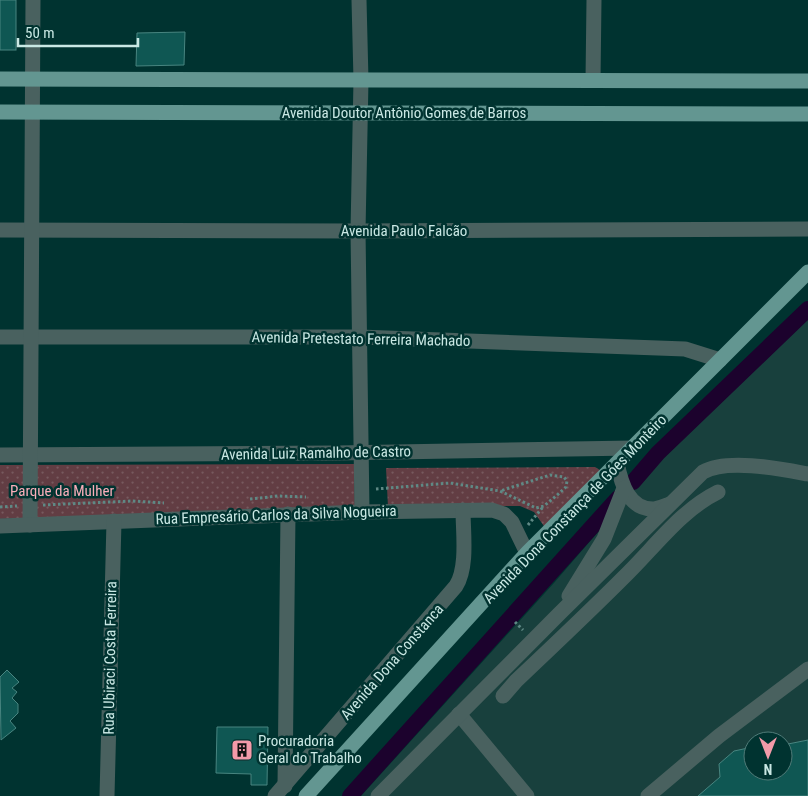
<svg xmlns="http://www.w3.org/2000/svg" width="808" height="796" viewBox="0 0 808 796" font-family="'Roboto Condensed',sans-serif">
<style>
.built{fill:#18403d;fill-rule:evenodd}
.grass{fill:url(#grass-dots)}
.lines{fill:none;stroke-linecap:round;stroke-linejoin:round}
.canal{stroke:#1c022d;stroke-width:16}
.building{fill:#0f5753;stroke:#488580}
.path{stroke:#5f8985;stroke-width:3;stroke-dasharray:2.5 2.5;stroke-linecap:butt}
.minor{stroke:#49615f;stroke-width:15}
.major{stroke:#639691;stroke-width:15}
.labels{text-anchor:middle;stroke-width:5;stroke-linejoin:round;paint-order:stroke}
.street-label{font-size:15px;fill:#c9e8e4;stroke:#003330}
.park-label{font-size:15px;fill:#faaeba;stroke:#003330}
.poi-label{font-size:15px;fill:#c9e8e4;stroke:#003330;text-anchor:start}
</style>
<defs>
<pattern id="grass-dots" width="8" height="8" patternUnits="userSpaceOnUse" patternTransform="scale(1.25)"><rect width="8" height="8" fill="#623d43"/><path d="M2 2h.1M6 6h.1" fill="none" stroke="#77595e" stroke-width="1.8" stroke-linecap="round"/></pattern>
</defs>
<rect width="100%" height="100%" fill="#003330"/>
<!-- built -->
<path class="built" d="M808,319V796H361L554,583L653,468ZM753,741H783V771H753Z"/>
<!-- grass -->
<g class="grass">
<polygon points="354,464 355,508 0,519 0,465"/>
<polygon points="595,467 603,472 546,529 534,512 520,506 388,507 386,468"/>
</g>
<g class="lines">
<!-- canal -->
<g class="canal">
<polyline points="633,482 658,453 808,309"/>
<polyline points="350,796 618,498"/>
</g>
</g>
<!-- building -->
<g class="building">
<rect x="0" y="0" width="16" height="50"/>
<polygon points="185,32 184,65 136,66 137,33"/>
<polygon points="7,670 19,682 12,688 17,692 12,698 18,704 18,713 10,721 16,728 1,740 0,677"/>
<polygon points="217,727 268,727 267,785 251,785 251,774 216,773"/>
<polygon points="808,740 808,796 698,796 720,777 719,764 734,751 753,747 753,771 783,771 783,745"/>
</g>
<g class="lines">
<!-- path -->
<g class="path">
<polyline points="376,489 450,483 500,491 536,508 544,506 556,496 566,487 567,481 564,477 550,475 500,491"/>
<polyline points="250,499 278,496 306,497"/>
<polyline points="43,505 133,501 164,503"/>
<polyline points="0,507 17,506"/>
<polyline points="528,525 543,507"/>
<polyline points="515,622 523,630"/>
</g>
<!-- minor -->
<g class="minor">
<polyline points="359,0 361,80 358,231 362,512"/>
<polyline points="593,80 594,0"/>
<polyline points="0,230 358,231 808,229"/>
<polyline points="0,337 359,337 685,349 720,360"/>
<polyline points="0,455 337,453 633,448"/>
<path d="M617,463C621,483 629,510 654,509C659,508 665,506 670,504"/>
<polyline points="30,525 33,0"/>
<polyline points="0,526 362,512 492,510 504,514 512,522 527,553"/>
<polyline points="569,596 604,539 624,488"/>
<path d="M503,696L516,681C552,647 589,612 624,577C654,548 681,510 718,492"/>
<polyline points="459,714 527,796"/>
<polyline points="285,786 288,514"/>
<polyline points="107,796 114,521"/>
<path d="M275,796L456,586C468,567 463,532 463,510"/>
<path d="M378,796L559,614L703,472C727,458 781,469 808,474"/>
<polyline points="648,796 719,736 808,669"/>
</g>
<!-- major -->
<g class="major">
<polyline points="0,79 808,81"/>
<polyline points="0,112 808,114"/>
<polyline points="306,796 527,553 808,272"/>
</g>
</g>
<!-- icons -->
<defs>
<g id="building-square" transform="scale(1.125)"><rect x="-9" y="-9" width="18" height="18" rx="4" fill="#f39aa9" stroke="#003330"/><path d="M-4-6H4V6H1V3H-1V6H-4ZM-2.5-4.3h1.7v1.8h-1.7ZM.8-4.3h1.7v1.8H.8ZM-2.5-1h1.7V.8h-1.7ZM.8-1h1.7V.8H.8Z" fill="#111"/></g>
</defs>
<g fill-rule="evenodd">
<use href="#building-square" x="242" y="750"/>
</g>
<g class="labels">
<!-- street labels -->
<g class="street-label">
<text x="404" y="118">Avenida Doutor Antônio Gomes de Barros</text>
<text x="404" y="236">Avenida Paulo Falcão</text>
<text transform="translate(361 339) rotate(1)" y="5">Avenida Pretestato Ferreira Machado</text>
<text transform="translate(316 453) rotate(-1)" y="5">Avenida Luiz Ramalho de Castro</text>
<text transform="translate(575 509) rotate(-46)" y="5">Avenida Dona Constança de Góes Monteiro</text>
<text transform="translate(276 515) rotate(-2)" y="5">Rua Empresário Carlos da Silva Nogueira</text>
<text transform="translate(110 658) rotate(-89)" y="5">Rua Ubiraci Costa Ferreira</text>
<text transform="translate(392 662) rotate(-49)" y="5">Avenida Dona Constanca</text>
</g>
<!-- park labels -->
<g class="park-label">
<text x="62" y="496">Parque da Mulher</text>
</g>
<!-- poi labels -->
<g class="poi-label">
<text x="258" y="746">Procuradoria<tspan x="258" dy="17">Geral do Trabalho</tspan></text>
</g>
</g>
<!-- north arrow -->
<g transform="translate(768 756) rotate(180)"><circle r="24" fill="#003330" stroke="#507b78"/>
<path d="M0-4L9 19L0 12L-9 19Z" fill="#f39aa9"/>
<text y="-8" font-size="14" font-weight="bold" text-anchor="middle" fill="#c9e8e4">N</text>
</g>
<!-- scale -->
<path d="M18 38v8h120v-8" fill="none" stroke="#c9e8e4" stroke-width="2.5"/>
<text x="25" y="38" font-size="15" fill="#c9e8e4" stroke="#003330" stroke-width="4" paint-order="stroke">50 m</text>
</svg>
